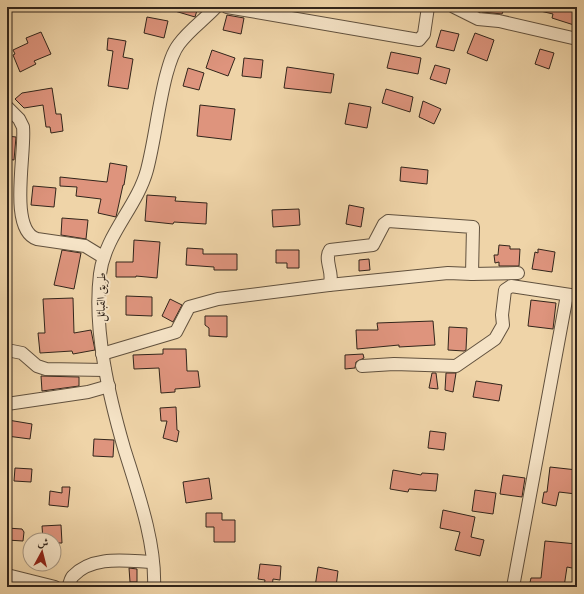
<svg xmlns="http://www.w3.org/2000/svg" width="584" height="594" viewBox="0 0 584 594" font-family="'IM FELL English',Amiri,serif">
<style>
.building{fill:#de947d;stroke:#32251b}
.lines{fill:none;stroke-linecap:round;stroke-linejoin:round}
.minor-casing{stroke:#61513e;stroke-width:14}
.minor{stroke:#f5e3c6;stroke-width:12}
.labels{text-anchor:middle;stroke-width:4;stroke-linejoin:round;paint-order:stroke}
.street-label{font-size:12px;fill:#32251b;stroke:#f5e3c6}
</style>
<rect width="100%" height="100%" fill="#efd4a8"/>
<filter id="stains"><feTurbulence type="fractalNoise" baseFrequency=".005" numOctaves="4"/><feColorMatrix values="0 0 0 0 .2 0 0 0 0 .09 0 0 0 0 .02 0 0 0 .5 -.17"/></filter>
<radialGradient id="worn" r=".72"><stop offset=".6" stop-color="#630" stop-opacity="0"/><stop offset="1" stop-color="#630" stop-opacity=".3"/></radialGradient>
<!-- building -->
<g class="building">
<polygon points="168,7 198,7 195,17 168,9"/>
<polygon points="484,7 505,7 502,14 482,12"/>
<polygon points="537,7 577,7 577,26 552,18 553,14 536,10"/>
<polygon points="227,15 244,18 241,34 223,30"/>
<polygon points="147,17 168,21 164,38 144,33"/>
<polygon points="441,30 459,34 454,51 436,47"/>
<polygon points="41,32 51,54 34,61 36,64 20,72 13,55 15,54 13,50 28,43 26,38"/>
<polygon points="475,33 494,40 487,61 467,53"/>
<polygon points="108,38 126,41 123,57 133,59 128,89 108,86 113,51 107,50"/>
<polygon points="540,49 554,53 549,69 535,64"/>
<polygon points="212,50 235,58 228,76 206,68"/>
<polygon points="391,52 421,58 418,74 387,68"/>
<polygon points="244,58 263,60 261,78 242,76"/>
<polygon points="435,65 450,69 446,84 430,79"/>
<polygon points="287,67 334,74 331,93 284,88"/>
<polygon points="188,68 204,73 199,90 183,86"/>
<polygon points="52,88 56,114 61,114 63,131 51,133 50,127 46,127 43,105 24,108 15,99 22,93"/>
<polygon points="386,89 413,97 410,112 382,103"/>
<polygon points="423,101 441,109 434,124 419,117"/>
<polygon points="349,103 371,107 367,128 345,124"/>
<polygon points="200,105 235,109 231,140 197,136"/>
<polygon points="7,136 16,137 14,160 7,159"/>
<polygon points="110,163 127,166 124,185 123,185 116,217 98,213 101,199 76,196 77,187 60,186 60,177 107,182"/>
<polygon points="401,167 428,170 427,184 400,181"/>
<polygon points="33,186 56,188 54,207 31,205"/>
<polygon points="147,195 176,197 175,201 207,203 206,224 174,222 173,224 145,221"/>
<polygon points="349,205 364,208 361,227 346,224"/>
<polygon points="299,209 300,225 273,227 272,210"/>
<polygon points="62,218 88,220 86,239 61,235"/>
<polygon points="134,240 160,242 157,278 136,276 136,277 116,277 116,262 133,262"/>
<polygon points="499,245 510,246 510,249 520,249 519,266 499,266 499,262 495,263 494,255 498,255"/>
<polygon points="187,248 203,249 203,254 237,254 237,270 214,270 214,267 186,265"/>
<polygon points="538,249 555,252 552,272 532,269 535,252 538,253"/>
<polygon points="62,250 81,253 74,289 54,285"/>
<polygon points="276,250 299,250 299,268 287,268 287,263 276,263"/>
<polygon points="369,259 370,270 359,271 359,260"/>
<polygon points="126,296 152,297 152,316 126,315"/>
<polygon points="73,298 74,333 91,330 95,350 73,354 72,351 40,353 38,333 45,333 43,299"/>
<polygon points="170,299 182,305 173,322 162,316"/>
<polygon points="531,300 556,303 553,329 528,326"/>
<polygon points="205,316 227,316 227,337 209,336 209,328 205,325"/>
<polygon points="433,321 435,345 399,347 399,345 357,349 356,330 378,330 377,323"/>
<polygon points="449,327 467,328 466,350 464,351 448,350"/>
<polygon points="163,349 186,349 187,371 198,371 200,387 175,389 175,392 161,393 159,368 134,369 133,355 163,354"/>
<polygon points="363,354 364,358 356,362 355,368 345,369 345,355"/>
<polygon points="432,373 436,373 438,389 429,388"/>
<polygon points="446,373 456,373 453,392 445,390"/>
<polygon points="41,376 79,377 79,386 42,391"/>
<polygon points="476,381 502,385 499,401 473,397"/>
<polygon points="176,407 177,430 179,431 177,442 163,438 167,421 161,421 160,408"/>
<polygon points="8,420 32,424 30,439 7,436"/>
<polygon points="430,431 446,433 444,450 428,448"/>
<polygon points="94,439 114,440 113,457 93,456"/>
<polygon points="550,467 577,470 576,494 559,492 556,506 542,503 544,492 547,492"/>
<polygon points="15,468 32,469 31,482 14,481"/>
<polygon points="393,470 421,475 422,473 438,474 436,491 409,489 408,492 390,489"/>
<polygon points="503,475 525,478 522,497 500,494"/>
<polygon points="209,478 212,499 186,503 183,482"/>
<polygon points="62,487 70,487 68,507 49,505 50,491 62,493"/>
<polygon points="475,490 496,493 493,514 472,511"/>
<polygon points="443,510 475,517 471,537 484,540 480,556 455,550 460,532 440,528"/>
<polygon points="206,513 222,513 222,520 235,520 235,542 214,542 214,527 206,527"/>
<polygon points="61,525 62,543 54,543 54,540 43,540 42,526"/>
<polygon points="7,528 22,529 24,532 23,541 7,540"/>
<polygon points="545,541 577,544 577,569 567,567 564,587 529,587 531,578 541,578"/>
<polygon points="260,564 281,566 280,580 273,579 272,587 264,586 265,580 258,579"/>
<polygon points="318,567 338,571 336,587 315,587"/>
<polygon points="129,568 137,569 137,582 130,582"/>
</g>
<g class="lines">
<!-- minor casing -->
<g class="minor-casing">
<g id="minor">
<polyline points="227,7 419,40 424,34 428,7"/>
<polyline points="454,7 478,19 499,21 577,39"/>
<path d="M7,107L19,119L23,127C26,152 8,230 37,239L85,246L103,257"/>
<polyline points="329,285 448,273 472,274"/>
<polyline points="7,350 22,353 37,366 46,369 105,370"/>
<path d="M102,354L176,332L189,307L218,299L329,285C335,274 323,260 330,250L373,245L384,224L388,221L473,227L472,274L518,273"/>
<polyline points="362,366 394,364 456,366 495,339 503,325 502,315 505,290 511,286 577,296"/>
<polyline points="7,404 88,392 109,386"/>
<polyline points="7,575 55,587"/>
<path d="M68,587C70,584 70,579 73,576C93,555 126,561 152,562"/>
<path d="M154,587C156,542 137,490 124,448C109,396 93,329 100,274C105,235 137,207 147,170C155,139 158,107 166,76C169,65 172,53 179,44C189,30 204,20 216,7"/>
<polyline points="513,587 567,295"/>
</g>
</g>
<!-- minor -->
<use href="#minor" class="minor"/>
</g>
<g class="labels">
<!-- street labels -->
<g class="street-label">
<text transform="translate(101 297) rotate(-89)" y="4">طريق القبائل</text>
</g>
</g>
<!-- margin -->
<rect width="584" height="594" fill="none" stroke="#efd4a8" stroke-width="24"/>
<rect x="8" y="8" width="568" height="578" fill="none" stroke="#32251b" stroke-width="2"/>
<rect x="12" y="12" width="560" height="570" fill="none" stroke="#32251b"/>
<!-- north arrow -->
<g transform="translate(42 552) rotate(7)"><circle r="19" fill="#f5e3c6" stroke="#a79782"/>
<path d="M0-3L7 15L0 10L-7 15Z" fill="#8f2418"/>
<text y="-6" font-size="11" font-weight="bold" text-anchor="middle" fill="#32251b">ش</text>
</g>
<rect width="100%" height="100%" filter="url(#stains)"/>
<rect width="100%" height="100%" fill="url(#worn)"/>
</svg>
